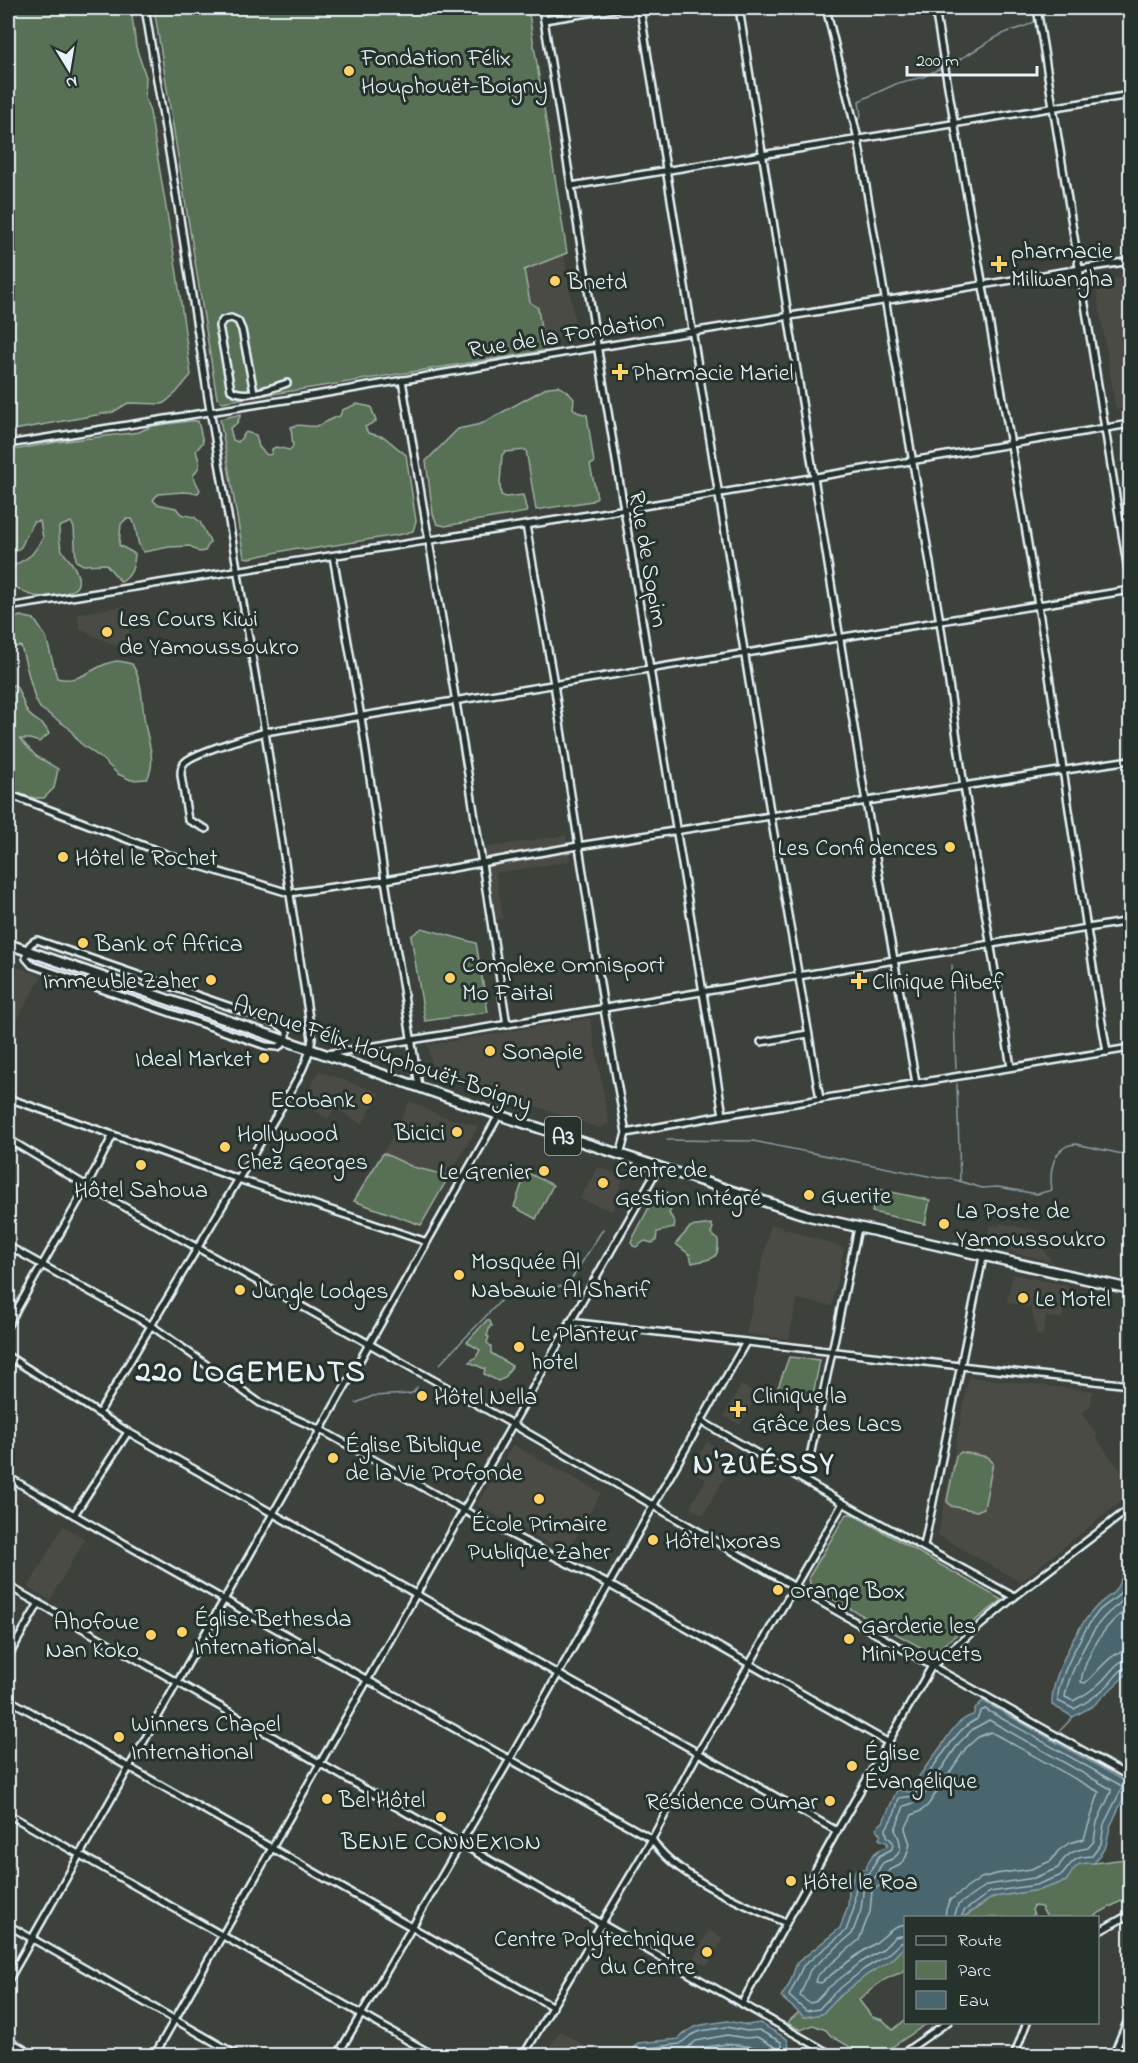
<svg xmlns="http://www.w3.org/2000/svg" width="1138" height="2063" viewBox="0 0 1138 2063" font-family="'Indie Flower',sans-serif">
<style>
.built{fill:#4c4b45}
.green{fill:#597054;stroke:#a0b0a6;stroke-width:1.5}
.water{fill:#49656e;stroke:#899da5;stroke-width:1.5}
.lines{fill:none;stroke-linecap:round;stroke-linejoin:round}
.shore{stroke:#a8b9c1;stroke-width:1.5}
.stream{stroke:#899da5;stroke-width:1.5}
.minor-casing{stroke:#e8f1f8;stroke-width:10}
.highway-casing{stroke:#e8f1f8;stroke-width:13}
.minor{stroke:#26332d;stroke-width:5}
.highway{stroke:#26332d;stroke-width:8}
.poi-dot{fill:#ffd166;stroke:#26332d;stroke-width:2}
.labels{text-anchor:middle;stroke-width:6;stroke-linejoin:round;paint-order:stroke}
.shield{fill:#26332d;stroke:#aeb8bb;stroke-width:1.5}
.shield-label{font-size:22px;font-weight:bold;fill:#e8f1f8}
.poi-label{font-size:24px;fill:#e8f1f8;stroke:#26332d;text-anchor:start}
.street-label{font-size:24px;fill:#e8f1f8;stroke:#26332d}
.district-label{font-size:30px;font-weight:bold;letter-spacing:1.5px;fill:#e8f1f8;stroke:#26332d}
</style>
<rect width="100%" height="100%" fill="#3c413b"/>
<filter id="ink" filterUnits="userSpaceOnUse"><feTurbulence type="fractalNoise" baseFrequency=".0167" numOctaves="2"/><feDisplacementMap in="SourceGraphic" scale="12" xChannelSelector="R" yChannelSelector="G"/><feConvolveMatrix kernelMatrix="1 2 1 2 8 2 1 2 1" color-interpolation-filters="sRGB"/></filter>
<g filter="url(#ink)">
<!-- built -->
<g class="built">
<polygon points="564,254 577,335 544,341 538,308 530,302 524,270"/>
<polygon points="1130,276 1130,407 1116,410 1095,282"/>
<polygon points="125,606 133,654 80,629 77,614"/>
<polygon points="566,835 570,861 496,873 503,918 495,920 484,848"/>
<polygon points="8,964 42,976 14,1024 8,1021"/>
<polygon points="590,1018 609,1123 599,1128 433,1071 428,1045"/>
<polygon points="319,1071 380,1093 362,1124 335,1108 328,1119 301,1102"/>
<polygon points="410,1101 439,1115 478,1126 449,1176 413,1167 383,1153"/>
<polygon points="598,1167 624,1176 612,1211 580,1199"/>
<polygon points="1000,1223 1039,1231 1037,1240 1052,1262 994,1248 996,1239 988,1237 990,1225 999,1226"/>
<polygon points="771,1224 844,1248 832,1306 797,1299 789,1339 746,1334"/>
<polygon points="1013,1274 1069,1286 1062,1318 1046,1317 1042,1336 1037,1335 1031,1308 1007,1302"/>
<polygon points="969,1377 1093,1391 1090,1407 1081,1413 1098,1435 1095,1437 1130,1483 1130,1494 1020,1582 938,1535"/>
<polygon points="741,1385 758,1394 740,1425 724,1416"/>
<polygon points="707,1442 736,1458 703,1515 690,1507 706,1479 690,1471"/>
<polygon points="513,1445 601,1493 567,1553 477,1505"/>
<polygon points="63,1526 85,1539 50,1600 28,1588"/>
<polygon points="709,1930 723,1938 707,1966 693,1959"/>
<polygon points="560,2031 585,2046 579,2055 544,2055"/>
</g>
<!-- green -->
<g class="green">
<polygon points="8,8 131,8 136,47 146,77 145,98 150,112 176,267 191,375 176,393 163,404 128,403 113,412 8,431"/>
<polygon points="154,8 528,8 567,253 524,270 530,302 538,308 544,351 222,402 217,398"/>
<polygon points="558,386 567,391 574,399 573,408 577,412 587,415 594,463 590,465 597,497 592,501 536,510 526,450 505,452 502,455 500,484 501,495 506,497 523,495 527,512 445,526 437,524 433,514 426,461 458,429 481,424 548,387"/>
<path d="M357,404L371,407L376,421L365,427L368,433L384,437L406,455L416,521L413,531L403,534L305,550L297,548L250,558L244,557L220,419L241,414L237,423L230,428L233,440L238,442L246,432L256,435L259,447L267,455L272,454V449L276,447L289,450L293,447L291,427C300,422 307,428 316,426C324,424 331,418 340,416L342,410Z"/>
<path d="M190,421H198L203,442L196,451C200,465 202,463 193,476L200,490L198,493L183,492L158,494L153,500L157,504L176,508L181,514L194,517L200,522L210,542L205,551L199,552L190,546L169,547L144,552C134,543 139,529 132,519H126L121,524L119,545L135,554C134,566 132,576 121,582L106,564L83,565L76,561L74,528L71,522L59,527C59,534 59,544 62,550C65,556 70,560 73,565C87,589 72,593 51,596C33,599 22,593 9,581C11,560 18,566 31,555C35,551 39,544 43,538L40,521L33,522L21,547L8,556V451L57,442L139,432L152,426Z"/>
<path d="M20,616L34,619L46,637L57,678C82,685 95,663 117,661C122,661 127,663 132,664C144,684 141,702 145,724C148,742 157,762 147,779L131,780L118,774L102,759L80,743L69,728L40,708L35,699L21,646L8,648V621Z"/>
<path d="M15,685C22,693 22,704 28,713C34,721 45,722 49,734L39,742L30,739H20L36,756L58,769L54,788L44,798H35L8,791V686Z"/>
<polygon points="422,928 476,943 488,1012 425,1021 411,936"/>
<polygon points="383,1153 413,1167 449,1176 421,1225 354,1201"/>
<polygon points="526,1172 553,1185 536,1219 514,1207"/>
<polygon points="877,1189 930,1200 925,1224 872,1212"/>
<polygon points="665,1191 672,1195 673,1206 669,1213 675,1223 674,1228 657,1232 656,1241 652,1243 645,1241 636,1247 633,1246 631,1242 648,1209 651,1196"/>
<path d="M711,1224L713,1228L711,1233L718,1240C720,1263 709,1258 692,1263L690,1255L676,1244C678,1240 686,1233 690,1227Z"/>
<polygon points="487,1320 490,1321 492,1326 490,1326 487,1336 489,1337 487,1343 491,1346 491,1353 512,1366 505,1378 498,1381 484,1374 485,1369 469,1362 476,1357 480,1350 467,1342"/>
<polygon points="789,1357 820,1360 812,1400 776,1393"/>
<polygon points="961,1452 988,1457 993,1463 984,1508 977,1511 951,1506 947,1501 956,1456"/>
<polygon points="848,1514 852,1514 1002,1600 935,1651 929,1652 814,1589 810,1585 809,1577 845,1516"/>
<polygon points="1125,1859 1128,1883 1130,1883 1130,1896 1092,1917 1047,1917 1041,1907 1034,1906 1032,1910 1034,1915 1030,1917 963,1918 993,1897 1039,1890 1066,1881 1073,1867 1081,1862 1094,1863"/>
<path d="M905,1946V1968L901,1973C884,1977 872,1989 859,2000L872,2017L883,2020L893,2030L905,2020L906,2022L928,2023L880,2055H864L831,2036L826,2030L813,2025L801,2030L787,2023L799,2012L804,2017L822,2014L836,1999L868,1974L890,1961Z"/>
</g>
<!-- water -->
<g class="water">
<path d="M1130,1565V1671L1093,1706L1073,1717L1052,1705C1051,1678 1076,1628 1095,1608C1100,1602 1107,1598 1113,1593C1121,1584 1121,1573 1130,1565Z"/>
<path d="M983,1701L1130,1784L1110,1827L1106,1846L1094,1863C1074,1862 1077,1866 1066,1881L1039,1890L993,1897L963,1917L906,1918L905,1946L890,1961L868,1974L836,1999L822,2014L804,2017L781,1997L789,1985L797,1963L840,1928L848,1906L849,1891L856,1869H866C869,1857 875,1851 886,1847L888,1843L879,1839L881,1834L876,1828L883,1822L897,1790L910,1792C917,1777 927,1765 937,1752C947,1739 955,1720 973,1715L976,1708Z"/>
<path d="M727,2021L747,2025L760,2023L787,2039L791,2055H626L638,2043L679,2039C694,2022 707,2025 727,2021Z"/>
</g>
<g class="lines">
<!-- shore -->
<g class="shore">
<path d="M1130,1573C1125,1579 1124,1587 1119,1594C1114,1601 1104,1605 1098,1612C1084,1629 1056,1680 1058,1701L1074,1709C1086,1703 1096,1696 1106,1687C1114,1680 1119,1668 1130,1666"/>
<path d="M1130,1588C1125,1602 1115,1606 1105,1616C1090,1632 1068,1675 1065,1697L1073,1701C1083,1696 1093,1690 1101,1682C1111,1673 1116,1660 1130,1659"/>
<path d="M1130,1607C1125,1612 1117,1616 1112,1622C1098,1636 1083,1664 1081,1682L1085,1683C1099,1672 1110,1651 1130,1650"/>
<path d="M906,1925C891,1926 885,1937 874,1944C855,1956 838,1969 821,1983L816,1982L818,1975L859,1940L870,1912L872,1891L883,1883L890,1870L900,1865L906,1857L910,1844L905,1829L912,1815L921,1811L928,1805L966,1748L978,1737L991,1732L1099,1792L1084,1839L1069,1843L1058,1851L1051,1861L1031,1869L996,1874L981,1878L950,1900L946,1909L945,1918"/>
<path d="M906,1935L895,1937L882,1950L860,1963L828,1988L815,2002L809,2003L800,1996L810,1970L852,1934L861,1910L864,1884C882,1877 874,1872 883,1863C886,1861 888,1861 892,1859C905,1852 900,1839 895,1830L904,1806L920,1801L959,1743L973,1729L989,1720L1111,1789V1792L1097,1822L1094,1841L1088,1848C1073,1850 1065,1855 1058,1868L1034,1878L987,1885L958,1905L954,1918"/>
<path d="M906,1942L900,1943L886,1956L864,1969L833,1994L819,2009L806,2011L789,1996L803,1966L846,1931L854,1908L855,1892L859,1876L869,1873L879,1856L892,1849L893,1842L887,1836L886,1829L895,1812L899,1798L914,1796C923,1782 931,1769 941,1756C954,1740 958,1729 977,1719L981,1711L985,1709L1120,1785L1122,1788L1104,1824L1101,1844L1092,1856C1072,1857 1074,1861 1062,1875L1036,1885L990,1892L964,1911L961,1918"/>
<polyline points="633,2056 641,2049 680,2044 691,2035 701,2031 727,2027 747,2031 759,2030 781,2042 785,2056"/>
<polyline points="648,2056 682,2052 696,2041 727,2035 746,2038 757,2037 775,2047 777,2056"/>
<polyline points="694,2056 705,2047 727,2044 755,2047 768,2056"/>
</g>
<!-- stream -->
<g class="stream">
<polyline points="1040,14 1044,8"/>
<path d="M947,65C970,57 987,39 1010,31C1019,28 1028,27 1036,20"/>
<polyline points="857,121 861,116 859,101 898,83 923,77 943,67"/>
<polyline points="952,965 956,1069"/>
<polyline points="957,1084 960,1181"/>
<path d="M667,1140L753,1141L938,1178H949L982,1188L998,1187L1037,1194L1052,1190C1049,1172 1053,1145 1076,1144L1127,1155"/>
<polyline points="440,1364 508,1293 518,1290 563,1286 569,1283 603,1229"/>
<polyline points="356,1403 373,1396 409,1394 414,1392 417,1387"/>
<polyline points="1051,1740 1073,1717"/>
</g>
<!-- minor casing -->
<g class="minor-casing">
<g id="minor">
<polyline points="542,8 723,1115"/>
<polyline points="640,8 771,817 820,1099"/>
<polyline points="739,8 866,802 916,1083"/>
<polyline points="826,8 858,139 940,622 964,786 1011,1067"/>
<path d="M935,8C967,207 1006,405 1038,605C1062,754 1081,903 1107,1052"/>
<polyline points="1037,8 1130,583"/>
<polyline points="544,20 620,8"/>
<polyline points="571,186 1130,95"/>
<polyline points="402,380 470,786 507,1025"/>
<path d="M254,392L242,330L238,321L231,318L223,320L219,326L231,390C245,399 272,388 287,383"/>
<polyline points="8,444 304,397 580,350 1130,261"/>
<polyline points="526,525 554,684 604,1009 626,1133 620,1155"/>
<polyline points="333,556 361,717 385,880 419,1086"/>
<polyline points="8,607 614,511 1130,424"/>
<polyline points="8,794 187,862 289,893 385,880 578,846 1130,760"/>
<path d="M206,829L188,820L181,775C181,770 181,766 185,762C195,752 248,737 265,732L1130,590"/>
<path d="M37,940L277,1023L287,1031V1041L278,1047L266,1046L32,965L26,958C26,950 29,943 37,940Z"/>
<polyline points="761,1042 808,1034"/>
<polyline points="327,1054 1130,921"/>
<polyline points="8,1098 238,1179 427,1242"/>
<polyline points="626,1133 723,1115 1130,1048"/>
<polyline points="8,1139 87,1186 512,1424 932,1666 1130,1777"/>
<polyline points="8,1246 152,1326 260,1403 321,1430 463,1510 608,1584 889,1743"/>
<polyline points="569,1322 1130,1385"/>
<polyline points="8,1325 87,1186 113,1135"/>
<polyline points="8,1356 128,1432 837,1831"/>
<path d="M99,1413L281,1108C293,1086 309,1064 312,1038L265,732L208,398L178,206L145,8"/>
<polyline points="701,1421 843,1503 1014,1597"/>
<path d="M8,1477C221,1600 437,1718 652,1839C673,1876 747,1906 786,1923"/>
<polyline points="805,1480 858,1228"/>
<polyline points="74,1515 128,1432"/>
<polyline points="924,1546 983,1257"/>
<polyline points="8,1586 834,2056"/>
<polyline points="8,1657 39,1603"/>
<polyline points="8,1699 553,2007"/>
<polyline points="8,1814 435,2056"/>
<polyline points="8,1925 239,2056"/>
<polyline points="1098,1932 1130,1914"/>
<polyline points="8,1981 499,1115"/>
<polyline points="742,2003 837,1831 932,1666 1014,1597 1130,1508"/>
<polyline points="8,2040 35,2056"/>
<polyline points="154,2056 658,1168"/>
<polyline points="337,2056 510,1759 746,1342"/>
<polyline points="523,2056 652,1839 698,1753 843,1503"/>
<polyline points="899,2056 948,2022"/>
<polyline points="1014,2056 1027,2022"/>
<polyline points="1113,2056 1130,2015"/>
</g>
</g>
<!-- highway casing -->
<g class="highway-casing">
<polyline id="highway" points="8,944 499,1115 809,1216 1130,1289"/>
</g>
<!-- minor -->
<use href="#minor" class="minor"/>
<!-- highway -->
<use href="#highway" class="highway"/>
</g>
</g>
<!-- markers -->
<g class="poi-dot">
<circle cx="349" cy="71" r="6"/>
<path d="M996 255h6v6h6v6h-6v6h-6v-6h-6v-6h6z"/>
<circle cx="555" cy="281" r="6"/>
<path d="M617 363h6v6h6v6h-6v6h-6v-6h-6v-6h6z"/>
<circle cx="107" cy="632" r="6"/>
<circle cx="950" cy="847" r="6"/>
<circle cx="63" cy="857" r="6"/>
<circle cx="83" cy="943" r="6"/>
<circle cx="450" cy="978" r="6"/>
<circle cx="211" cy="980" r="6"/>
<path d="M856 972h6v6h6v6h-6v6h-6v-6h-6v-6h6z"/>
<circle cx="490" cy="1051" r="6"/>
<circle cx="264" cy="1058" r="6"/>
<circle cx="367" cy="1099" r="6"/>
<circle cx="457" cy="1132" r="6"/>
<circle cx="225" cy="1147" r="6"/>
<circle cx="141" cy="1165" r="6"/>
<circle cx="544" cy="1171" r="6"/>
<circle cx="603" cy="1183" r="6"/>
<circle cx="809" cy="1195" r="6"/>
<circle cx="944" cy="1224" r="6"/>
<circle cx="459" cy="1275" r="6"/>
<circle cx="240" cy="1290" r="6"/>
<circle cx="1023" cy="1298" r="6"/>
<circle cx="519" cy="1347" r="6"/>
<circle cx="422" cy="1396" r="6"/>
<path d="M735 1400h6v6h6v6h-6v6h-6v-6h-6v-6h6z"/>
<circle cx="333" cy="1458" r="6"/>
<circle cx="539" cy="1499" r="6"/>
<circle cx="653" cy="1540" r="6"/>
<circle cx="778" cy="1590" r="6"/>
<circle cx="182" cy="1632" r="6"/>
<circle cx="151" cy="1635" r="6"/>
<circle cx="849" cy="1639" r="6"/>
<circle cx="119" cy="1737" r="6"/>
<circle cx="852" cy="1766" r="6"/>
<circle cx="327" cy="1799" r="6"/>
<circle cx="830" cy="1801" r="6"/>
<circle cx="441" cy="1817" r="6"/>
<circle cx="791" cy="1881" r="6"/>
<circle cx="707" cy="1952" r="6"/>
</g>
<g class="labels">
<!-- shield labels -->
<rect class="shield" x="545" y="1117" width="36" height="38" rx="4.5"/>
<g class="shield-label">
<text x="563" y="1144">A3</text>
</g>
<!-- poi labels -->
<g class="poi-label">
<text x="361" y="65">Fondation Félix<tspan x="361" dy="28">Houphouët-Boigny</tspan></text>
<text x="1011" y="258">pharmacie<tspan x="1011" dy="28">Miliwangha</tspan></text>
<text x="567" y="289">Bnetd</text>
<text x="632" y="380">Pharmacie Mariel</text>
<text x="119" y="626">Les Cours Kiwi<tspan x="119" dy="28">de Yamoussoukro</tspan></text>
<text x="938" y="855" text-anchor="end">Les Confidences</text>
<text x="75" y="865">Hôtel le Rochet</text>
<text x="95" y="951">Bank of Africa</text>
<text x="462" y="972">Complexe Omnisport<tspan x="462" dy="28">Mo Faitai</tspan></text>
<text x="199" y="988" text-anchor="end">Immeuble Zaher</text>
<text x="872" y="989">Clinique Aibef</text>
<text x="502" y="1059">Sonapie</text>
<text x="252" y="1066" text-anchor="end">Ideal Market</text>
<text x="355" y="1107" text-anchor="end">Ecobank</text>
<text x="445" y="1140" text-anchor="end">Bicici</text>
<text x="237" y="1141">Hollywood<tspan x="237" dy="28">Chez Georges</tspan></text>
<text x="615" y="1177">Centre de<tspan x="615" dy="28">Gestion Intégré</tspan></text>
<text x="532" y="1179" text-anchor="end">Le Grenier</text>
<text x="141" y="1197" text-anchor="middle">Hôtel Sahoua</text>
<text x="821" y="1203">Guerite</text>
<text x="956" y="1218">La Poste de<tspan x="956" dy="28">Yamoussoukro</tspan></text>
<text x="471" y="1269">Mosquée Al<tspan x="471" dy="28">Nabawie Al Sharif</tspan></text>
<text x="252" y="1298">Jungle Lodges</text>
<text x="1035" y="1306">Le Motel</text>
<text x="531" y="1341">Le Planteur<tspan x="531" dy="28">hotel</tspan></text>
<text x="752" y="1403">Clinique la<tspan x="752" dy="28">Grâce des Lacs</tspan></text>
<text x="434" y="1404">Hôtel Nella</text>
<text x="345" y="1452">Église Biblique<tspan x="345" dy="28">de la Vie Profonde</tspan></text>
<text x="539" y="1531" text-anchor="middle">École Primaire<tspan x="539" dy="28">Publique Zaher</tspan></text>
<text x="665" y="1548">Hôtel Ixoras</text>
<text x="790" y="1598">Orange Box</text>
<text x="194" y="1626">Église Bethesda<tspan x="194" dy="28">International</tspan></text>
<text x="139" y="1629" text-anchor="end">Ahofoue<tspan x="139" dy="28">Nan Koko</tspan></text>
<text x="861" y="1633">Garderie les<tspan x="861" dy="28">Mini Poucets</tspan></text>
<text x="131" y="1731">Winners Chapel<tspan x="131" dy="28">International</tspan></text>
<text x="864" y="1760">Église<tspan x="864" dy="28">Évangélique</tspan></text>
<text x="339" y="1807">Bel Hôtel</text>
<text x="818" y="1809" text-anchor="end">Résidence Oumar</text>
<text x="441" y="1849" text-anchor="middle">BENIE CONNEXION</text>
<text x="803" y="1889">Hôtel le Roa</text>
<text x="695" y="1946" text-anchor="end">Centre Polytechnique<tspan x="695" dy="28">du Centre</tspan></text>
</g>
<!-- street labels -->
<g class="street-label">
<text transform="translate(566 334) rotate(-9)" y="8">Rue de la Fondation</text>
<text transform="translate(649 559) rotate(80)" y="8">Rue de Sopim</text>
<text transform="translate(383 1053) rotate(19)" y="8">Avenue Félix Houphouët-Boigny</text>
</g>
<!-- district labels -->
<g class="district-label">
<text x="251" y="1381">220 LOGEMENTS</text>
<text x="764" y="1473">N'ZUÉSSY</text>
</g>
</g>
<!-- margin -->
<rect width="1138" height="2063" fill="none" stroke="#26332d" stroke-width="30"/>
<rect x="15" y="15" width="1108" height="2033" fill="none" stroke="#e8f1f8" stroke-width="2" filter="url(#ink)"/>
<!-- legend -->
<rect x="904" y="1916" width="195" height="108" fill="#26332d" stroke="#747f7e" stroke-width="1.5"/>
<rect x="916" y="1936" width="30" height="9" fill="#26332d" stroke="#747f7e" stroke-width="1.5"/>
<text x="958" y="1946" font-size="18" fill="#e8f1f8">Route</text>
<rect x="916" y="1961" width="30" height="18" fill="#597054" stroke="#747f7e" stroke-width="1.5"/>
<text x="958" y="1976" font-size="18" fill="#e8f1f8">Parc</text>
<rect x="916" y="1991" width="30" height="18" fill="#49656e" stroke="#747f7e" stroke-width="1.5"/>
<text x="958" y="2006" font-size="18" fill="#e8f1f8">Eau</text>
<!-- north arrow -->
<g transform="translate(69 69) rotate(169)" stroke="#26332d" stroke-width="4.5" paint-order="stroke">
<path d="M0-4.5L10 22L0 15L-10 22Z" fill="#e8f1f8"/>
<text y="-9" font-size="16" font-weight="bold" text-anchor="middle" fill="#e8f1f8">N</text>
</g>
<!-- scale -->
<path d="M907 66v9h130v-9" fill="none" stroke="#e8f1f8" stroke-width="3"/>
<text x="916" y="66" font-size="18" fill="#e8f1f8" stroke="#26332d" stroke-width="4.5" paint-order="stroke">200 m</text>
</svg>
